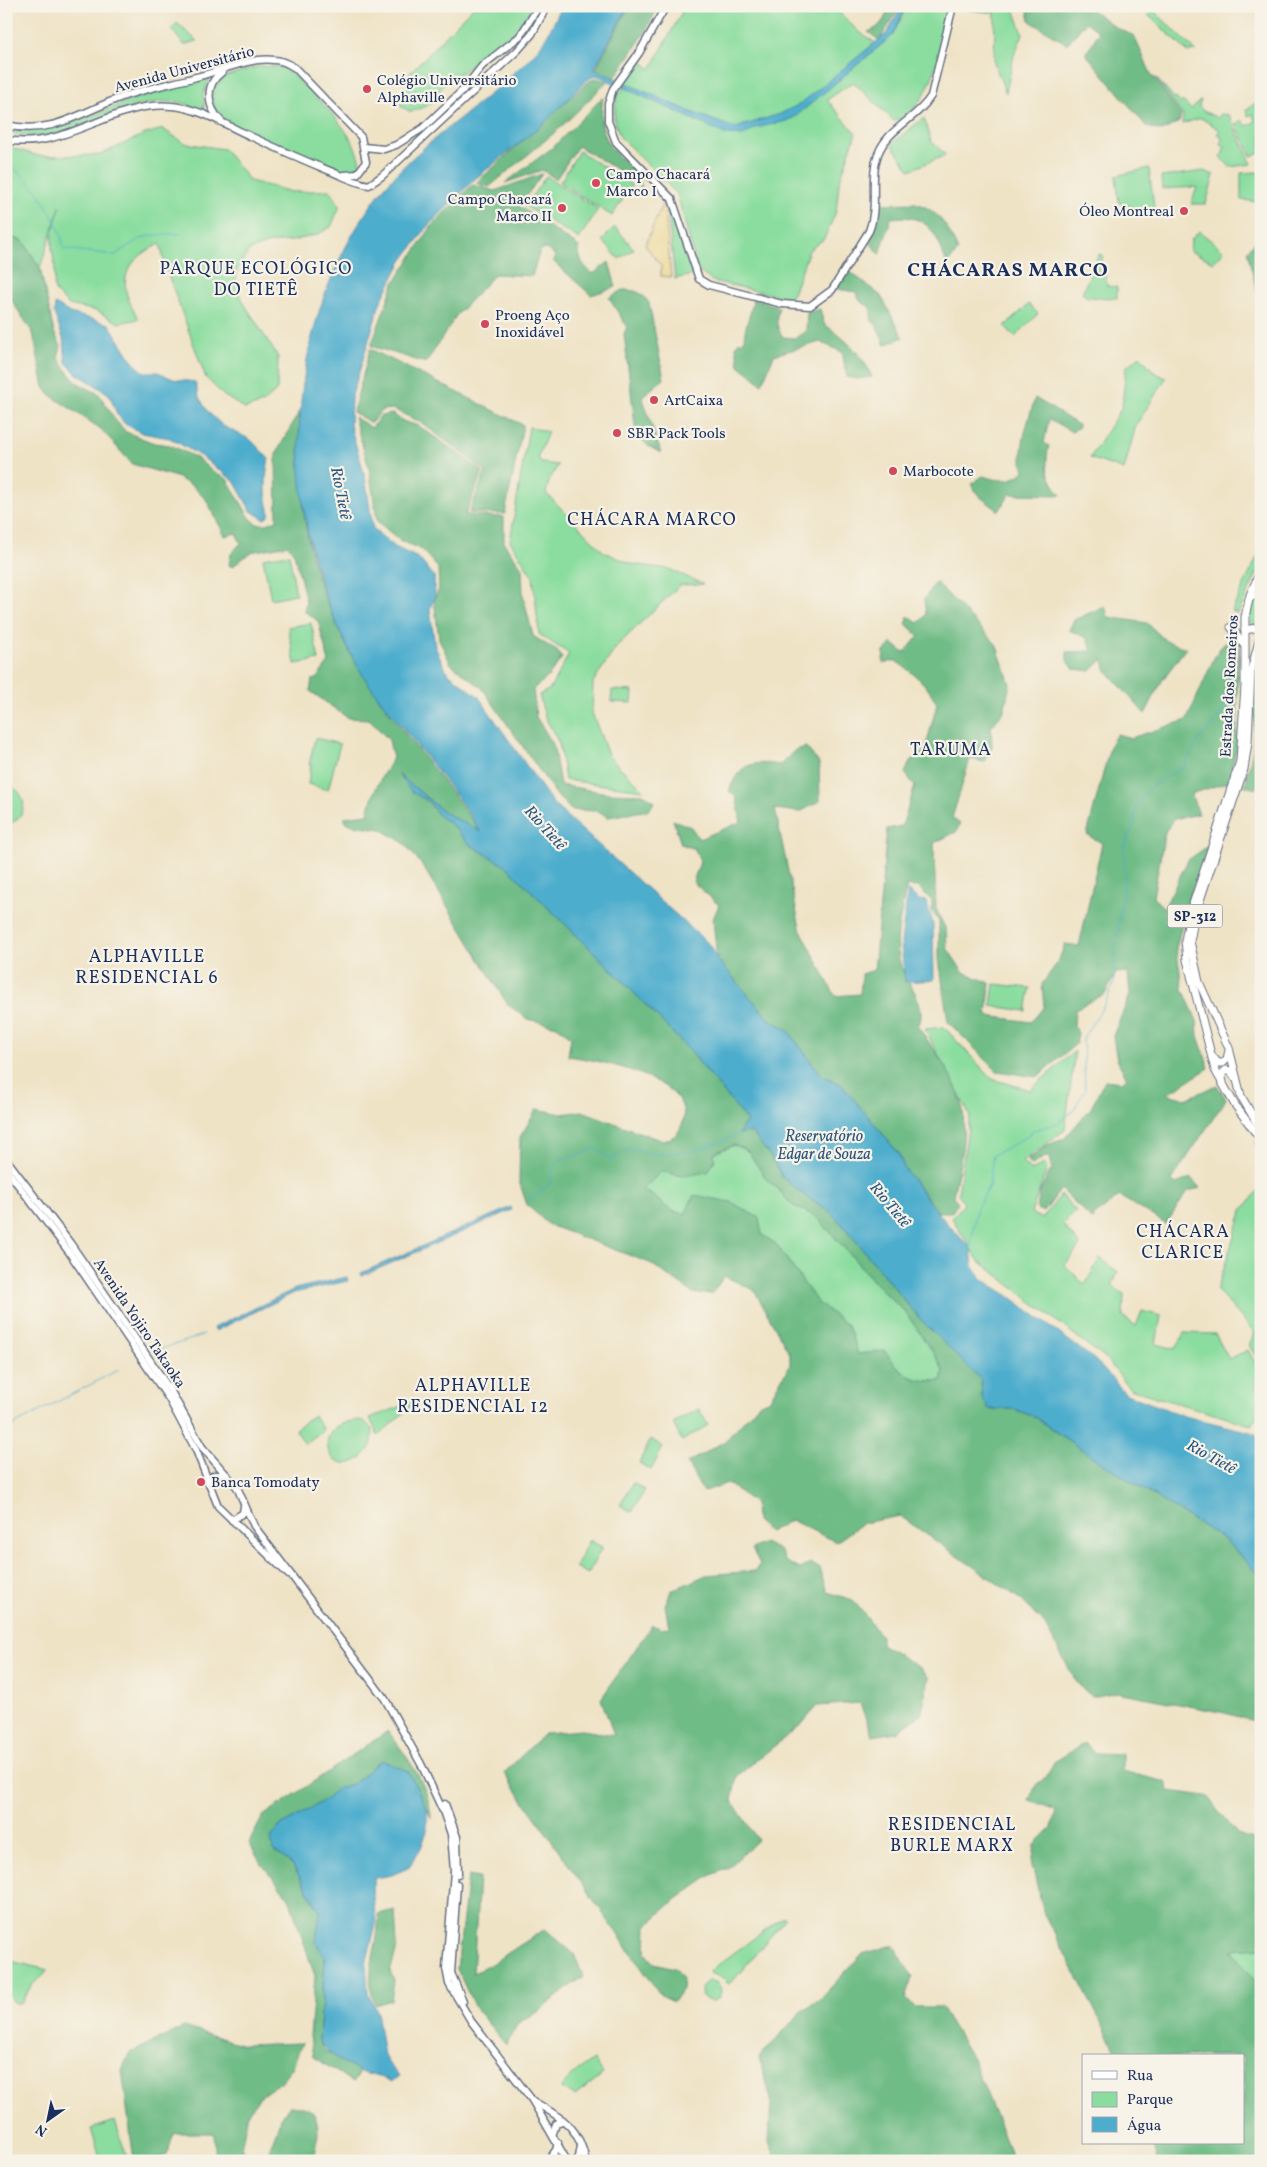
<svg xmlns="http://www.w3.org/2000/svg" width="1267" height="2167" viewBox="0 0 1267 2167" font-family="Vollkorn,serif">
<style>
.green{fill:#8add9f;stroke:#52867e}
.forest{fill:#6fbc86;stroke:#457672;fill-rule:evenodd}
.sand{fill:#eeda9e;stroke:#84847e}
.water{fill:#4eadcd;stroke:#346e96}
.lines{fill:none;stroke-linecap:round;stroke-linejoin:round}
.stream{stroke:#4eadcd;stroke-width:1}
.secondary-casing{stroke:#656e82;stroke-width:9}
.primary-casing{stroke:#656e82;stroke-width:9}
.secondary{stroke:#fff;stroke-width:6}
.primary{stroke:#fff;stroke-width:7}
.poi-dot{fill:#d1495b;stroke:#f7f3e8;stroke-width:2}
.labels{text-anchor:middle;stroke-width:4.5;stroke-linejoin:round;paint-order:stroke}
.shield{fill:#f7f3e8;stroke:#5d6a87;stroke-width:1}
.shield-label{font-size:14px;font-weight:bold;fill:#1b2f5e}
.street-label{font-size:15px;fill:#1b2f5e;stroke:#f7f3e8}
.poi-label{font-size:15px;fill:#1b2f5e;stroke:#f7f3e8;text-anchor:start}
.water-label{font-size:16px;font-style:italic;fill:#2a557f;stroke:#f7f3e8}
.quarter-label{font-size:18px;letter-spacing:1px;fill:#1b2f5e;stroke:#f7f3e8}
.district-label{font-size:20px;font-weight:bold;letter-spacing:1px;fill:#1b2f5e;stroke:#f7f3e8}
</style>
<rect width="100%" height="100%" fill="#f7f3e8"/>
<filter id="ink" filterUnits="userSpaceOnUse"><feTurbulence type="fractalNoise" baseFrequency=".02" numOctaves="2"/><feDisplacementMap in="SourceGraphic" scale="10" xChannelSelector="R" yChannelSelector="G"/><feConvolveMatrix kernelMatrix="1 2 1 2 8 2 1 2 1" color-interpolation-filters="sRGB"/></filter>
<filter id="wash" filterUnits="userSpaceOnUse"><feTurbulence type="fractalNoise" baseFrequency=".0096" numOctaves="4" result="noise"/><feDisplacementMap in="SourceGraphic" scale="20" xChannelSelector="R" yChannelSelector="G"/><feGaussianBlur stdDeviation="1.12" result="paint"/><feColorMatrix in="noise" values="0 0 0 0 0 0 0 0 0 0 0 0 0 0 0 0 0 1.4 0 .05"/><feComposite in="paint" operator="in"/></filter>
<g filter="url(#wash)">
<rect width="100%" height="100%" fill="#efe3c6"/>
<!-- green -->
<g class="green">
<polygon points="474,6 532,6 522,24 499,47 444,84 431,104 411,112 400,106 409,84 404,79"/>
<path d="M685,6L797,8L829,6L836,9L858,31L880,46L893,34L907,6H949C943,40 933,111 894,121L853,82L827,100L856,133L839,183L836,212L824,239L809,250L793,294L788,298L712,281L698,271L677,194L620,137L614,120L616,98L641,61L651,69Z"/>
<polygon points="961,6 1013,6 1023,34 1014,55 1006,93 994,63 995,13 960,9"/>
<polygon points="1153,10 1196,51 1188,52 1148,15"/>
<polygon points="177,23 197,41 184,45 172,30"/>
<path d="M259,66L284,67C308,90 357,130 360,165L350,172L338,171C312,159 229,131 215,109C210,102 212,95 214,87L226,76Z"/>
<polygon points="1155,77 1174,98 1175,97 1181,103 1183,101 1191,109 1201,100 1199,107 1205,112 1218,118 1221,114 1229,115 1252,164 1230,167 1221,158 1225,146 1221,144 1222,137 1217,134 1220,130 1201,118 1182,124 1183,115"/>
<path d="M210,78L203,95L205,114C197,109 186,103 177,102C118,96 63,153 6,131V126C56,141 113,103 161,89C176,84 194,82 210,78Z"/>
<polygon points="1261,99 1261,153 1251,156 1236,124 1242,120 1246,126 1255,122 1253,114 1248,116 1246,110"/>
<polygon points="924,118 931,141 946,155 910,170 891,144"/>
<path d="M163,129L184,143L224,149L250,181L292,192L330,190L340,206L331,227L316,235L292,241L270,243L250,250L238,267L235,284L245,305L278,357L277,390L263,403L245,409L223,395L206,378L166,269L160,244C123,261 115,284 139,319L119,323L97,311L69,305L57,294L54,288L55,266L52,250V232L60,207L40,268L23,241L6,236V146L39,156L100,155L145,134Z"/>
<polygon points="579,151 632,185 612,216 560,182"/>
<polygon points="1149,168 1154,208 1153,217 1130,211 1131,206 1119,203 1116,176"/>
<polygon points="1204,171 1214,175 1206,204 1191,204 1197,187 1162,189 1161,177"/>
<polygon points="1258,172 1261,180 1259,202 1241,200 1241,173"/>
<polygon points="546,176 598,209 579,239 525,206"/>
<polygon points="667,205 692,275 675,279"/>
<polygon points="615,227 634,249 619,259 602,240"/>
<polygon points="1199,231 1224,251 1214,262 1190,251 1191,240"/>
<polygon points="1099,254 1103,255 1099,273 1105,273 1107,286 1117,287 1117,298 1087,297 1082,293"/>
<polygon points="1029,304 1038,314 1015,337 1005,326"/>
<polygon points="1140,356 1154,372 1166,378 1136,425 1124,470 1090,458 1122,407 1126,367"/>
<polygon points="529,427 548,432 538,457 541,463 558,465 549,481 546,493 604,552 632,564 669,569 703,584 680,585 617,646 593,682 592,713 609,757 644,790 565,780 559,743 545,717 539,695 550,689 569,654 539,634 533,577 510,541"/>
<polygon points="1261,549 1261,565 1238,614 1232,611"/>
<polygon points="289,554 296,594 271,599 263,558"/>
<polygon points="1254,599 1261,600 1258,624 1252,626 1249,619"/>
<polygon points="311,623 319,660 295,664 288,627"/>
<polygon points="612,690 633,691 632,703 611,702"/>
<polygon points="315,738 340,744 328,790 308,784 311,765 309,765"/>
<path d="M6,786C29,789 29,818 8,824H6Z"/>
<polygon points="994,984 1030,988 1026,1011 991,1006"/>
<polygon points="944,1027 992,1079 1030,1090 1075,1051 1065,1130 1022,1162 1032,1171 1045,1163 1047,1169 1031,1213 1042,1219 1061,1195 1076,1211 1063,1225 1080,1245 1065,1265 1085,1285 1100,1258 1118,1272 1112,1286 1124,1294 1123,1317 1136,1326 1142,1311 1161,1316 1156,1344 1176,1349 1184,1333 1215,1334 1229,1359 1248,1350 1260,1372 1255,1378 1261,1411 1251,1425 1130,1389 1107,1360 978,1260 952,1218 964,1204 958,1194 970,1116 925,1029"/>
<polygon points="1256,1141 1261,1147 1261,1365 1249,1345 1255,1333 1217,1290 1243,1209 1261,1188"/>
<path d="M734,1145L748,1151L767,1180L775,1186L792,1205L815,1216L825,1226L878,1286L906,1313L940,1363L943,1372L941,1381C910,1382 902,1375 885,1351L858,1354L848,1326L817,1302L776,1244L762,1235L758,1218L731,1202C712,1207 684,1221 667,1208C657,1200 653,1194 641,1190L662,1171L681,1176L708,1171L714,1153Z"/>
<polygon points="418,1400 378,1436 370,1418"/>
<polygon points="699,1409 708,1425 682,1441 673,1423"/>
<polygon points="314,1415 323,1430 305,1444 295,1429"/>
<path d="M358,1420L364,1421L372,1429C374,1438 372,1447 365,1454C334,1486 302,1426 358,1420Z"/>
<polygon points="651,1439 663,1447 651,1470 639,1463"/>
<polygon points="633,1483 645,1490 632,1512 620,1505"/>
<polygon points="589,1540 602,1547 588,1574 575,1567"/>
<polygon points="784,1916 785,1919 732,1982 728,1984 724,1978 710,1973 711,1970"/>
<polygon points="1261,1948 1261,1989 1231,1950"/>
<path d="M6,1960L48,1970L31,1986L21,2004C1,2002 6,1973 6,1960Z"/>
<circle cx="711" cy="1991" r="10"/>
<polygon points="594,2060 603,2074 575,2096 560,2088 578,2070"/>
<polygon points="115,2121 128,2161 101,2161 91,2129"/>
</g>
<!-- forest -->
<g class="forest">
<polygon points="629,6 659,6 644,34 614,79 596,68"/>
<path d="M888,6H901L879,40L868,32C880,28 887,18 888,6Z"/>
<polygon points="1027,6 1087,6 1115,27 1134,36 1151,74 1181,115 1179,122 1162,131 1147,127 1086,54 1099,32 1086,22 1067,44 1030,21"/>
<polygon points="596,78 607,82 560,128 489,187 476,183 588,82"/>
<path d="M603,97C601,113 600,128 608,143C618,162 638,165 642,189L636,181L578,146L556,179L542,170L505,183L552,148Z"/>
<path d="M542,174L519,206L579,247C578,259 584,267 593,274L609,262L616,287L591,295L554,262L555,255L546,249L540,250L532,276L495,274L456,316L426,363L371,346L394,283L434,223L472,185L495,191Z"/>
<path d="M916,203C940,211 949,229 958,251L947,264C936,233 929,213 891,218L880,254L870,243L878,204Z"/>
<path d="M6,236L23,241L40,268L54,332L61,346L58,357L67,371L76,382L99,394L116,421L126,432L154,443L170,445L197,458L209,469L227,479L250,518L257,524H267L277,520L276,454L299,412C301,458 300,504 310,549C318,587 345,649 367,681C402,733 446,781 481,833L444,812L415,788L411,791L429,802L439,816L450,823L469,844L507,867L616,974L691,1052L747,1121L739,1134L751,1131L771,1157L783,1178L800,1192L829,1211L842,1224L920,1319L981,1380L982,1398L989,1409H1013L1033,1416L1103,1464L1225,1540L1261,1577V1723L1225,1713L1117,1692L1092,1697L1077,1683L1043,1622L1020,1599L900,1516L863,1523L836,1542L791,1520L769,1532L756,1521L755,1503L727,1483L703,1492L687,1463L725,1441L760,1403L769,1400L790,1365V1354L754,1290L724,1276L712,1294L693,1293L650,1263L549,1225L527,1205L519,1181L520,1137L537,1109L562,1114L582,1111L663,1141C674,1138 680,1133 683,1121C693,1078 597,1060 568,1056L571,1037L557,1026L528,1019L508,1005L422,865L404,843L381,829L352,825L345,821V817L368,814C372,792 382,776 393,758L389,740L369,719L348,718L310,691L312,680L316,679L329,662L318,621L304,611L306,601L294,553L288,545L251,552L232,567L229,565L231,554L241,543L236,533L225,536L207,501L193,486L176,477L132,464L101,429L50,395L44,387L33,333L6,292ZM734,1145L748,1151L767,1180L775,1186L792,1205L815,1216L825,1226L878,1286L906,1313L940,1363L943,1372L941,1381C910,1382 902,1375 885,1351L858,1354L848,1326L817,1302L776,1244L762,1235L759,1218L731,1202L694,1195L685,1214C666,1213 659,1197 642,1190L662,1171L682,1176L708,1172L715,1160L714,1153Z"/>
<polygon points="1261,236 1261,308 1247,250"/>
<polygon points="848,270 881,296 903,337 885,345 876,324 872,321 870,307 860,301 856,292 836,289"/>
<path d="M622,290C636,290 642,292 649,303L664,379L642,396L661,453L648,446L636,433L624,334L627,327L609,298Z"/>
<path d="M753,298L779,307C776,319 775,326 783,337L795,338L806,331L807,313L820,309L824,324C845,339 862,353 872,377L858,379L847,377L842,352L820,342L774,355L762,384L739,365L736,347L738,342L744,341C744,326 752,314 753,298Z"/>
<polygon points="370,349 523,425 505,514 469,513 486,471 422,423 393,409 382,410 371,423 353,412"/>
<path d="M1035,398L1080,426L1072,432L1049,419L1044,443L1049,446C1044,466 1048,479 1061,495L1010,494L999,511L979,496L971,484L983,476C998,481 1012,483 1024,471C1017,448 1029,420 1035,398Z"/>
<polygon points="393,414 402,421 419,426 483,471 465,515 504,517 504,543 522,568 523,595 533,636 557,651 562,658 548,677 533,689 536,717 553,744 560,785 607,793 643,794 655,801 649,810 608,817 598,811 571,810 558,797 482,688 451,664 439,639 434,600 439,589 438,568 422,550 399,540 377,521 369,468 354,417 372,428 380,416"/>
<path d="M936,582L996,644L1010,684L1004,711L991,727L992,747L985,762L970,759L952,818L960,824L956,832L934,843L936,909L946,930L947,948L963,972L990,983L987,1016L1031,1022L1044,1007L1042,984L1058,962L1065,944L1079,946L1102,843L1087,835L1111,743L1117,734L1131,738L1187,720L1214,658L1222,645L1231,639L1238,643L1237,747L1228,782L1191,794L1199,814L1174,819L1165,832L1153,897L1164,908L1188,860L1208,846L1188,901L1176,948L1183,989L1197,1021L1198,1036L1209,1068L1167,1094L1186,1099L1217,1085L1226,1099L1172,1180L1176,1184L1191,1178L1200,1188L1188,1191L1166,1224L1119,1196L1091,1219L1061,1189L1044,1212L1037,1209L1040,1191L1052,1168L1048,1155L1032,1165L1027,1161L1047,1145L1064,1139L1091,1108L1105,1080L1121,1082L1127,1078L1117,1060L1113,1036L1130,995L1128,972L1116,973L1105,994L1075,1009L1074,1025L1078,1033L1076,1044L1037,1077L997,1071L948,1022L939,959V921L932,912V901L918,887L907,886C902,909 894,935 899,959C903,982 930,1001 918,1027C933,1048 961,1085 963,1111C966,1139 959,1169 953,1195L958,1203L952,1212H938L904,1168L899,1154L842,1085L821,1075L787,1029L769,1019L717,959L713,919L719,905L693,882L700,862L695,849L681,844L673,820L691,827L699,839L741,822L736,797L729,791C740,763 751,761 780,765L795,750L806,747L819,763L820,801L800,812L775,809L800,928L835,996L860,994L862,974L874,970L887,829L902,826L915,786L905,773L910,762L925,750L937,704C926,682 915,675 896,661L883,663L884,652L892,643L904,653L919,636L906,624L908,616L918,623L926,615L924,599Z"/>
<polygon points="1105,606 1108,617 1147,623 1166,641 1186,648 1163,679 1145,714 1105,669 1103,659 1091,671 1074,669 1067,660 1067,652 1092,651 1087,638 1069,630 1074,620"/>
<polygon points="1261,655 1261,774 1256,789 1245,786 1253,748 1256,692"/>
<polygon points="764,1543 781,1551 784,1561 800,1569 810,1563 819,1568 827,1592 853,1600 881,1636 881,1644 920,1668 929,1678 921,1715 897,1732 872,1736 860,1703 817,1706 803,1723 737,1776 732,1801 758,1840 728,1868 711,1875 674,1901 647,1925 646,1953 654,1963 675,1968 683,1978 682,1989 673,2002 662,1997 504,1773 545,1733 582,1730 614,1735 601,1699 652,1625 662,1629 669,1627 665,1605 671,1591 706,1575 755,1571 760,1564 752,1549"/>
<path d="M388,1731C407,1757 430,1786 431,1818L427,1808L381,1760L353,1784L338,1788L327,1799L279,1827L273,1850L292,1864L320,1911L316,1943L325,1958L319,2041L324,2050L360,2072L353,2082L313,2057L310,2036L315,1976L289,1898L260,1862L249,1843L263,1816Z"/>
<polygon points="1085,1743 1095,1753 1122,1754 1122,1771 1166,1782 1169,1791 1207,1796 1237,1834 1261,1842 1261,1948 1232,1950 1261,1989 1261,2161 1157,2161 1152,2143 1243,2143 1243,2056 1119,2056 1044,1914 1032,1865 1035,1845 1052,1828 1056,1810 1029,1800 1036,1785 1047,1776 1054,1762"/>
<polygon points="468,1876 479,1878 473,1973 485,1968 545,1929 574,1954 583,1976 538,2012 518,2023 506,2045 475,2008 457,1969"/>
<path d="M395,1910L397,1948L390,1972L394,1981L391,2000L376,2005C361,1975 381,1945 378,1914Z"/>
<polygon points="894,1945 912,1977 906,1999 915,2007 941,2007 973,2060 1014,2161 777,2161 769,2142 771,2099 759,2058 803,2010 820,1999 862,1954"/>
<path d="M184,2027L244,2045L302,2043L292,2068L282,2081L259,2097L248,2113L241,2148L250,2159L268,2153L281,2118L290,2105C296,2106 305,2106 310,2110C323,2119 317,2148 313,2161H216L214,2133H174L167,2155L151,2161H134L122,2070L129,2054Z"/>
</g>
<!-- sand -->
<polygon class="sand" points="664,200 671,277 661,276 661,266 645,245"/>
<!-- water -->
<g class="water">
<path d="M562,6H628L594,69L691,112L735,128L780,114L800,104L887,33L902,6H906L893,35L795,117L786,121L756,128L743,136L727,135L596,75L587,80L543,124L475,179L428,226L402,261L380,303L351,399L350,425L365,476L373,529L395,547L418,558L434,576L435,597L430,608L435,647L447,672L478,696L554,805L711,946L717,959L769,1019L787,1029L821,1075L842,1085L899,1154L904,1168L937,1212L971,1249L973,1266L982,1279L1009,1296L1095,1360L1126,1394L1184,1416L1251,1432L1261,1437V1577L1225,1540L1103,1464L1033,1416L1013,1409H989L982,1398L981,1380L920,1319L842,1224L829,1211L800,1192L783,1178L771,1157L751,1132L738,1134L747,1121L691,1052L616,974L507,867L469,844L450,823L439,816L429,802L411,791L398,774L444,812L481,832C456,792 425,756 396,719C386,706 375,694 366,680C275,536 275,335 377,197C413,148 467,117 510,76C520,67 531,59 538,49C548,36 555,20 562,6Z"/>
<path d="M55,304L70,313L109,324L134,363L144,372H158L173,379L195,382L199,397L208,412L223,426L251,440L269,459C266,472 265,488 267,500C268,507 270,509 269,516L264,519L251,511L234,481L202,457L170,438L142,433L125,424L117,414L109,394L76,373L66,363L64,341L54,313Z"/>
<polygon points="908,891 919,900 926,901 933,923 934,980 905,982 901,943"/>
<polygon points="511,1207 512,1210 362,1276 361,1273"/>
<polygon points="347,1277 348,1281 294,1293 215,1331 213,1328 295,1289"/>
<path d="M381,1760L408,1771L427,1808V1831L421,1848L408,1868L392,1875L375,1878L372,1887L376,1924L366,1964L368,1993L377,2011L384,2056L392,2069L400,2076L392,2082C381,2075 370,2077 359,2071C345,2065 327,2053 319,2041L325,1958L316,1943L320,1911L292,1864L273,1850L271,1838L279,1827L327,1799L338,1788L353,1784Z"/>
</g>
<g class="lines">
<!-- stream -->
<g class="stream">
<path d="M6,164C31,175 61,222 64,249L115,255C142,236 146,234 180,234"/>
<path d="M529,1200L550,1184L554,1167L560,1159L584,1154L595,1147L610,1160L629,1149C670,1160 701,1151 739,1134"/>
<polyline points="970,1250 977,1208 989,1186 993,1155 1016,1143 1035,1130 1058,1123 1073,1111 1085,1090 1083,1038 1103,1007 1114,983 1115,951 1125,877 1124,848 1134,824 1137,804 1150,787 1184,766 1200,738 1214,725 1222,711 1227,689 1229,659 1234,645"/>
<path d="M155,1352C171,1344 188,1342 204,1334"/>
<polyline points="6,1429 118,1370"/>
</g>
</g>
</g>
<g filter="url(#ink)">
<g class="lines">
<!-- secondary casing -->
<g class="secondary-casing">
<g id="secondary">
<path d="M666,6L639,53L613,89L608,104V121L616,142L672,199L699,279L709,285L782,304L810,306L832,290L869,231C879,206 869,179 878,154C888,128 917,119 931,96L953,6"/>
<path d="M221,121C207,107 204,85 222,72"/>
<path d="M6,125C52,136 81,112 122,97C146,88 171,84 196,77C221,71 249,57 274,60C282,60 289,64 295,68L361,137L366,162L357,174L344,175"/>
<path d="M6,140C66,151 114,100 172,106C199,108 226,125 250,136C276,148 303,160 330,171C343,176 355,183 369,185L382,176L517,51L532,34L547,6"/>
<polyline points="364,147 384,149 396,145 423,128 463,90 482,66 520,36 539,6"/>
<polyline points="6,1159 70,1243 110,1301 170,1390 202,1447 237,1487 254,1526 385,1699 421,1764 443,1811 451,1834 454,1871 446,1968 449,1984 471,2021 532,2100 567,2161"/>
<polyline points="6,1169 69,1252 169,1399 196,1450 218,1506 289,1575"/>
<polyline points="208,1483 214,1475 227,1475"/>
<polyline points="232,1520 243,1513 244,1506"/>
<polyline points="445,1804 457,1837 458,1874"/>
<polyline points="457,1884 451,1973 463,2001"/>
<path d="M533,2101C563,2119 578,2125 586,2161"/>
<polyline points="553,2133 556,2124 563,2120"/>
<polyline points="548,2161 556,2150 558,2143"/>
<polyline points="576,2161 579,2157 581,2146"/>
</g>
</g>
<!-- primary casing -->
<g class="primary-casing">
<g id="primary">
<polyline points="1261,570 1250,595 1245,617 1245,686 1240,761 1190,913 1185,941 1187,960 1215,1070 1235,1105 1261,1140"/>
<polyline points="1249,599 1253,596 1261,596"/>
<polyline points="1231,627 1244,645"/>
<polyline points="1245,630 1261,627"/>
<polyline points="1261,634 1251,671 1248,742 1244,769 1195,915 1190,941 1199,982 1229,1048 1241,1096 1261,1130"/>
<polyline points="1212,1056 1218,1063 1223,1063 1227,1059 1229,1050"/>
<polyline points="1223,1082 1221,1075 1226,1070 1230,1071 1236,1079"/>
</g>
</g>
<!-- secondary -->
<use href="#secondary" class="secondary"/>
<!-- primary -->
<use href="#primary" class="primary"/>
</g>
</g>
<!-- markers -->
<g class="poi-dot">
<circle cx="367" cy="89" r="5"/>
<circle cx="596" cy="183" r="5"/>
<circle cx="562" cy="208" r="5"/>
<circle cx="1184" cy="211" r="5"/>
<circle cx="485" cy="324" r="5"/>
<circle cx="654" cy="400" r="5"/>
<circle cx="617" cy="433" r="5"/>
<circle cx="893" cy="471" r="5"/>
<circle cx="201" cy="1482" r="5"/>
</g>
<g class="labels">
<!-- shield labels -->
<rect class="shield" x="1167.5" y="904.5" width="55" height="23" rx="4"/>
<g class="shield-label">
<text x="1195" y="921">SP-312</text>
</g>
<!-- street labels -->
<g class="street-label">
<text transform="translate(184 69) rotate(-15)" y="5">Avenida Universitário</text>
<text transform="translate(1229 686) rotate(-87)" y="5">Estrada dos Romeiros</text>
<text transform="translate(140 1323) rotate(56)" y="5">Avenida Yojiro Takaoka</text>
</g>
<!-- poi labels -->
<g class="poi-label">
<text x="377" y="85">Colégio Universitário<tspan x="377" dy="17">Alphaville</tspan></text>
<text x="606" y="179">Campo Chacará<tspan x="606" dy="17">Marco I</tspan></text>
<text x="552" y="204" text-anchor="end">Campo Chacará<tspan x="552" dy="17">Marco II</tspan></text>
<text x="1174" y="216" text-anchor="end">Óleo Montreal</text>
<text x="495" y="320">Proeng Aço<tspan x="495" dy="17">Inoxidável</tspan></text>
<text x="664" y="405">ArtCaixa</text>
<text x="627" y="438">SBR Pack Tools</text>
<text x="903" y="476">Marbocote</text>
<text x="211" y="1487">Banca Tomodaty</text>
</g>
<!-- water labels -->
<g class="water-label">
<text transform="translate(342 493) rotate(79)" y="6">Rio Tietê</text>
<text transform="translate(546 827) rotate(48)" y="6">Rio Tietê</text>
<text x="824" y="1141">Reservatório<tspan x="824" dy="18">Edgar de Souza</tspan></text>
<text transform="translate(891 1204) rotate(50)" y="6">Rio Tietê</text>
<text transform="translate(1212 1456) rotate(29)" y="6">Rio Tietê</text>
</g>
<!-- quarter labels -->
<g class="quarter-label">
<text x="256" y="274">PARQUE ECOLÓGICO<tspan x="256" dy="21">DO TIETÊ</tspan></text>
<text x="652" y="525">CHÁCARA MARCO</text>
<text x="951" y="755">TARUMA</text>
<text x="147" y="962">ALPHAVILLE<tspan x="147" dy="21">RESIDENCIAL 6</tspan></text>
<text x="1183" y="1237">CHÁCARA<tspan x="1183" dy="21">CLARICE</tspan></text>
<text x="473" y="1391">ALPHAVILLE<tspan x="473" dy="21">RESIDENCIAL 12</tspan></text>
<text x="952" y="1830">RESIDENCIAL<tspan x="952" dy="21">BURLE MARX</tspan></text>
</g>
<!-- district labels -->
<g class="district-label">
<text x="1008" y="276">CHÁCARAS MARCO</text>
</g>
</g>
<!-- margin -->
<rect width="1267" height="2167" fill="none" stroke="#f7f3e8" stroke-width="25"/>
<!-- legend -->
<rect x="1082" y="2054" width="162" height="90" fill="#f7f3e8" stroke="#9fa5b1"/>
<rect x="1092" y="2071" width="25" height="8" fill="#ffffff" stroke="#9fa5b1"/>
<text x="1127" y="2080" font-size="15" fill="#1b2f5e">Rua</text>
<rect x="1092" y="2092" width="25" height="15" fill="#8add9f" stroke="#9fa5b1"/>
<text x="1127" y="2104" font-size="15" fill="#1b2f5e">Parque</text>
<rect x="1092" y="2117" width="25" height="15" fill="#4eadcd" stroke="#9fa5b1"/>
<text x="1127" y="2130" font-size="15" fill="#1b2f5e">Água</text>
<!-- north arrow -->
<g transform="translate(48 2120) rotate(213)" stroke="#f7f3e8" stroke-width="4" paint-order="stroke">
<path d="M0-4L9 19L0 12L-9 19Z" fill="#1b2f5e"/>
<text y="-8" font-size="14" font-weight="bold" text-anchor="middle" fill="#1b2f5e">N</text>
</g>
</svg>
